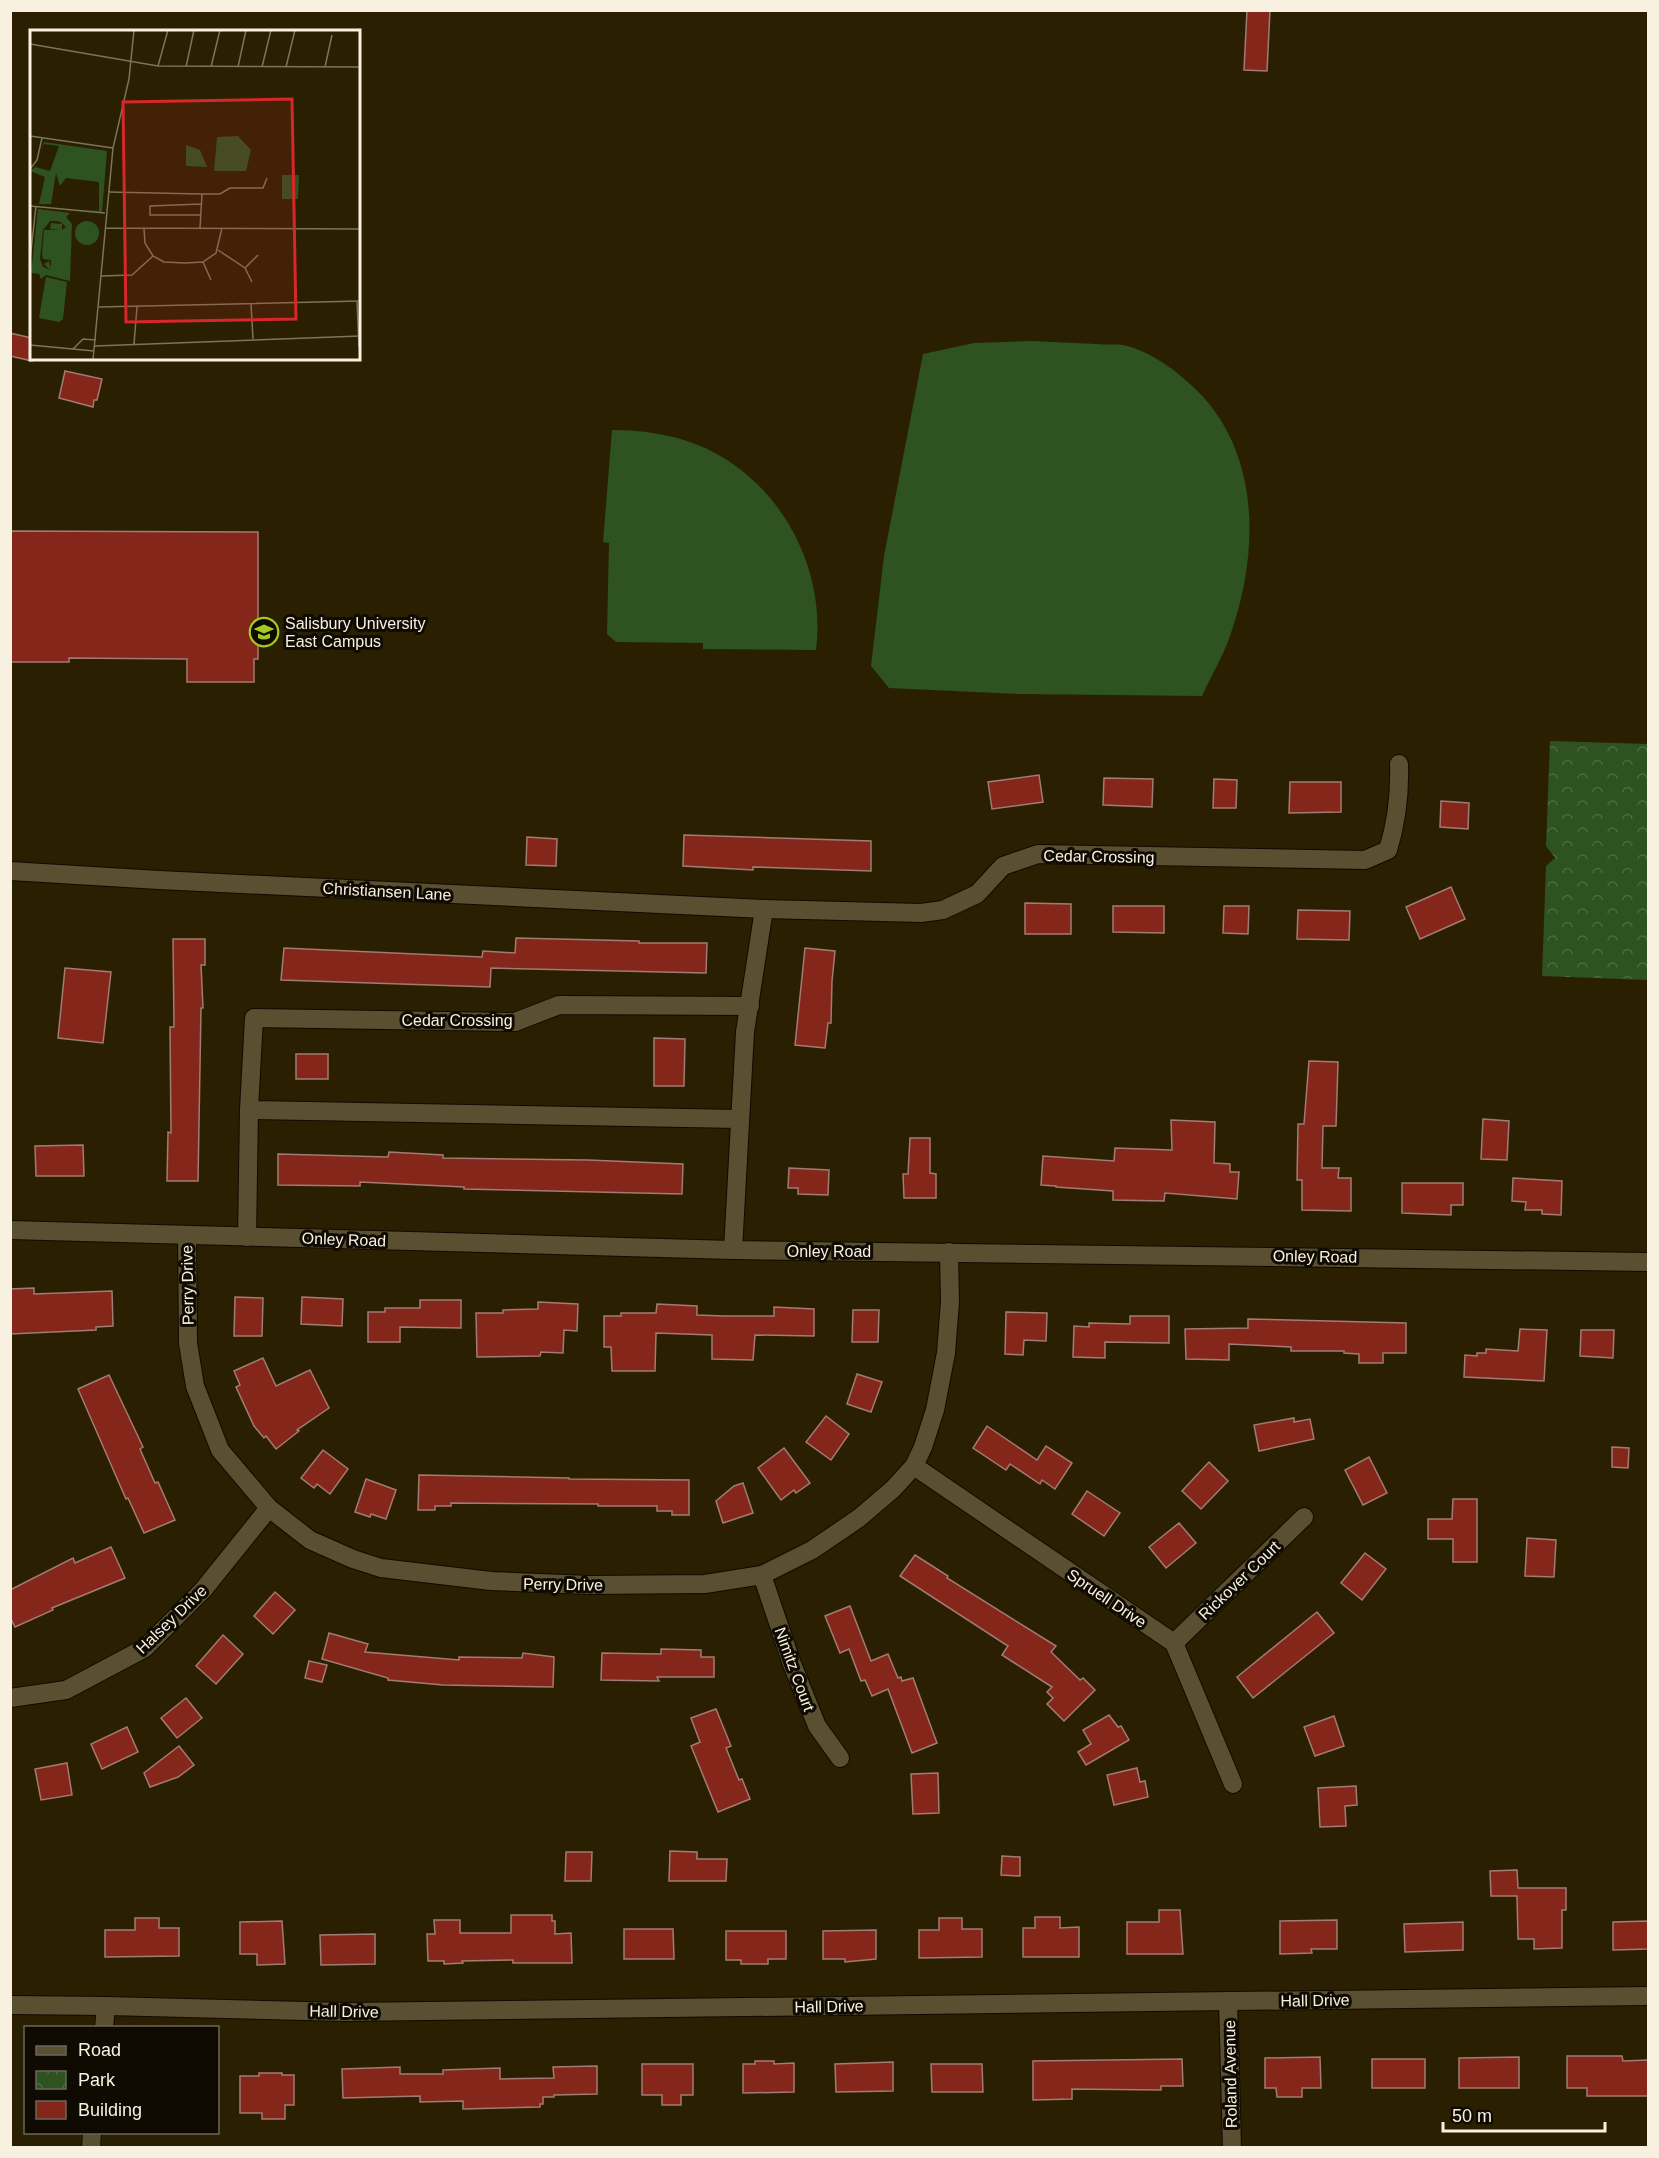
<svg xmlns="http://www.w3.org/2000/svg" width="1659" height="2158" viewBox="0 0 1659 2158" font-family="Helvetica,sans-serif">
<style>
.green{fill:#2e5220}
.park{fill:url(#park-crowns)}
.building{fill:#84261a;stroke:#a17b74;stroke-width:1.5}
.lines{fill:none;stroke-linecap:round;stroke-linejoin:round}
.minor-casing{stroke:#110a00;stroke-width:20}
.minor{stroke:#5a4f30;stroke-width:18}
.labels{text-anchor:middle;stroke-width:6;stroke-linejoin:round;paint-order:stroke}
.poi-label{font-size:16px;fill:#f8f1e0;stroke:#0f0a02;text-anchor:start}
.street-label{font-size:16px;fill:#f8f1e0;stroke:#0f0a02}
.inset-road{fill:none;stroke:#7c745a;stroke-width:1.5}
.view{fill:#d62828;fill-opacity:0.15;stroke:#d62828;stroke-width:3}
.inset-edge{fill:none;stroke:#f8f1e0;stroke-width:3}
</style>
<defs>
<pattern id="park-crowns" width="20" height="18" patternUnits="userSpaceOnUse" patternTransform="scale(1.5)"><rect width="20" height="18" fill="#2e5220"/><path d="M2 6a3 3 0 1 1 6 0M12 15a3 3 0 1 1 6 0" fill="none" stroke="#4d6b40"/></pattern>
</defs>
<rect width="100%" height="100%" fill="#2a2001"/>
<!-- green -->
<g class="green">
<path d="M1032,341C1053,342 1075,343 1096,344C1105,345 1115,344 1123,345C1147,350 1173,368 1190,384C1260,446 1260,547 1232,630C1225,653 1212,674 1202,696L1020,694L889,688L871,666L884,556L923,354L974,343Z"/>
<path d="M612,430C641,430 671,434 698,445C777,477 827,565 816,650L703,649V643L616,642L607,634L609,543L603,542Z"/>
</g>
<!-- park -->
<polygon class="park" points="1550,741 1648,744 1648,980 1542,976 1546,866 1555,858 1546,846"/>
<!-- building -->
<g class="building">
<polygon points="1247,10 1270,10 1267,71 1244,70"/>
<polygon points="10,333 32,338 32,361 10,356"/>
<polygon points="65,371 102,379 97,400 94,400 93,407 59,398"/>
<polygon points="10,531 258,532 258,659 254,659 254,682 187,682 187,659 69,658 69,662 10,662"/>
<polygon points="1039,775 1043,802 992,809 988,782"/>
<polygon points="1104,778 1153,779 1152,807 1103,805"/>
<polygon points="1214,779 1237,780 1236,808 1213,808"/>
<polygon points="1290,782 1341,782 1341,812 1289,813"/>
<polygon points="1441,801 1469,803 1468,829 1440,827"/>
<polygon points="684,835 871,841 871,871 753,867 753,870 683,866"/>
<polygon points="527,837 557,839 556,866 526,865"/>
<polygon points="1451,887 1465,919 1420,939 1406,907"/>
<polygon points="1025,903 1071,904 1071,934 1025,934"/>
<polygon points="1113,906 1164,906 1164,933 1113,932"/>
<polygon points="1224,906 1249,906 1248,934 1223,933"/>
<polygon points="1298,910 1350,911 1349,940 1297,939"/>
<polygon points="516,938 639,941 639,943 707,943 706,973 491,968 490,987 281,980 284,948 482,957 483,951 515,953"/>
<polygon points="173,939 205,939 205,965 201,965 203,1008 201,1008 198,1181 167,1181 168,1132 171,1133 170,1027 174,1027"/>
<polygon points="805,948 835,951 832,981 831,1023 828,1023 825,1048 795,1045"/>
<polygon points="65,968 111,972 103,1043 58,1038"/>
<polygon points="654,1038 685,1039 684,1086 654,1086"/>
<rect x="296" y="1054" width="32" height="25"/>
<polygon points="1309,1061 1338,1062 1336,1126 1323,1126 1322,1168 1339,1168 1338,1178 1351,1178 1351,1211 1302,1210 1302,1180 1297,1180 1298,1124 1304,1124"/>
<polygon points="1483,1119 1509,1121 1507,1160 1481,1159"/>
<polygon points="1171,1120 1215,1122 1214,1163 1230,1164 1230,1172 1239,1172 1237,1199 1165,1193 1164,1201 1113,1200 1113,1191 1056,1187 1056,1186 1041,1185 1043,1156 1114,1161 1115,1148 1172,1150"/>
<polygon points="910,1138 930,1138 930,1173 936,1174 936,1198 904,1198 903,1174 908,1174"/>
<polygon points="83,1145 84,1176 36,1176 35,1146"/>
<polygon points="389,1152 443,1155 443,1158 588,1160 683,1164 682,1194 464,1189 464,1187 360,1182 360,1186 278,1185 278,1154 388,1157"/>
<polygon points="789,1168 829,1170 828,1195 798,1194 798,1188 788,1188"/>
<polygon points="1513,1178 1562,1181 1561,1215 1542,1214 1542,1210 1525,1210 1526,1202 1512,1201"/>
<polygon points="1402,1183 1463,1183 1463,1205 1451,1205 1451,1215 1402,1213"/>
<polygon points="34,1288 34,1294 112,1291 113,1326 96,1327 96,1330 10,1334 10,1289"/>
<polygon points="235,1297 263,1298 262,1336 234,1336"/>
<polygon points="302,1297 343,1299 342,1326 301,1324"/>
<polygon points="420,1300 461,1300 461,1328 400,1327 400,1342 368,1342 368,1312 385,1312 385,1308 420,1308"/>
<polygon points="538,1302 578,1304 577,1331 564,1330 563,1353 541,1352 540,1356 477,1357 476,1313 503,1313 503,1310 538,1309"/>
<polygon points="657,1304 697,1306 697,1315 724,1316 774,1316 774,1307 814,1309 814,1336 755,1335 753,1360 712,1359 712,1335 656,1333 655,1371 612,1371 611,1347 604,1347 604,1316 621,1316 621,1313 656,1313"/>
<polygon points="853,1310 879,1310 878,1342 852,1342"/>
<polygon points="1006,1312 1047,1313 1046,1341 1024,1340 1023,1355 1005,1354"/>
<polygon points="1130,1316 1169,1316 1169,1343 1105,1342 1105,1358 1073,1357 1074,1326 1089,1327 1089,1323 1130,1324"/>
<polygon points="1248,1319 1406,1323 1406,1353 1383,1353 1383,1363 1359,1363 1359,1354 1344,1353 1344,1351 1291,1351 1291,1347 1229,1344 1229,1360 1186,1359 1185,1329 1248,1328"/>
<polygon points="1520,1329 1547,1330 1544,1381 1464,1377 1465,1355 1477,1356 1477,1353 1486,1353 1486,1349 1518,1351"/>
<polygon points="1581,1330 1614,1330 1613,1358 1580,1356"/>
<polygon points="263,1358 276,1386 310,1370 329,1408 297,1430 299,1431 276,1449 266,1436 264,1438 254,1426 236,1387 240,1385 234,1371"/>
<polygon points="857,1374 882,1382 871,1412 847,1404"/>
<polygon points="109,1375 143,1447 140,1449 155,1483 158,1482 175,1520 144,1533 128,1498 126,1499 78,1389"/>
<polygon points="826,1416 849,1434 831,1460 806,1442"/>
<polygon points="1294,1418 1294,1422 1310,1419 1314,1439 1259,1451 1254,1425"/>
<polygon points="987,1426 1037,1460 1046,1446 1072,1463 1055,1489 1042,1480 1040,1484 1010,1464 1006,1470 973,1448"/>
<polygon points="1612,1447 1629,1448 1628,1468 1612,1467"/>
<polygon points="784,1448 810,1483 796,1493 794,1490 781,1500 758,1468"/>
<polygon points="323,1450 348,1469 330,1494 317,1484 314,1488 301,1478"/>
<polygon points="1369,1457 1387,1493 1363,1505 1345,1470"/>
<polygon points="1209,1462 1228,1481 1201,1509 1182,1491"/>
<polygon points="419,1475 569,1478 569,1479 689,1480 689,1515 672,1515 672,1511 657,1511 657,1506 598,1506 598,1504 451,1503 451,1506 435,1506 435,1510 418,1510"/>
<polygon points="366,1479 396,1490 386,1519 371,1514 370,1517 355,1512"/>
<polygon points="743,1483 753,1513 723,1523 716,1501 734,1486"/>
<polygon points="1087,1491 1120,1513 1104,1536 1072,1514"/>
<polygon points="1453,1499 1477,1499 1477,1562 1453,1562 1453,1539 1428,1539 1428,1519 1452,1519"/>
<polygon points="1179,1523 1196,1543 1166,1568 1149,1547"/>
<polygon points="1527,1538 1556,1540 1554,1577 1525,1576"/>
<polygon points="111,1547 125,1578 52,1608 53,1610 15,1627 10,1617 10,1590 73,1558 75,1563"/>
<polygon points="1365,1553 1386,1569 1362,1600 1341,1583"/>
<polygon points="915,1555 948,1576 947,1578 1056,1646 1051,1652 1080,1680 1083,1678 1095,1690 1064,1721 1047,1704 1053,1698 1047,1692 1052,1687 1002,1655 1008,1646 900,1576"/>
<polygon points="275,1592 295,1610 273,1634 254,1616"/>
<polygon points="850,1606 871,1661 888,1654 898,1678 901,1677 902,1681 913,1678 937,1743 912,1753 888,1689 872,1696 865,1680 861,1681 849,1649 840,1653 825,1616"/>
<polygon points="1317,1612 1334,1633 1253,1698 1237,1677"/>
<polygon points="329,1633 368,1644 365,1652 459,1660 459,1657 522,1658 523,1653 554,1657 553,1687 443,1685 388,1680 388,1678 322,1659"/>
<polygon points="223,1635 243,1654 216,1684 196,1666"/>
<polygon points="661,1649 701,1650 701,1657 714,1657 714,1677 657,1677 659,1681 601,1680 602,1653 661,1654"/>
<polygon points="309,1661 327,1665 322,1682 305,1678"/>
<polygon points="186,1698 202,1718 177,1738 161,1718"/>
<polygon points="716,1709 731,1746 726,1748 739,1780 742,1779 750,1799 718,1812 691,1746 700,1742 691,1718"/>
<polygon points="1109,1715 1118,1727 1121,1726 1129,1740 1086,1765 1078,1752 1091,1744 1083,1730"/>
<polygon points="1334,1716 1344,1746 1315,1756 1304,1727"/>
<polygon points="127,1727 138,1752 102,1769 91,1744"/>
<polygon points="179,1746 194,1765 178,1777 150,1787 144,1773"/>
<polygon points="67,1763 72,1795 41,1800 35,1769"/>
<polygon points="1137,1768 1140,1782 1145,1781 1148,1797 1114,1805 1107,1775"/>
<polygon points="938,1773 939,1813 913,1814 911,1774"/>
<polygon points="1356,1786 1357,1805 1345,1806 1346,1826 1320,1827 1318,1788"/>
<polygon points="670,1851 697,1852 697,1859 727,1859 726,1881 669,1881"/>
<polygon points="566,1852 592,1852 591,1881 565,1881"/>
<polygon points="1002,1856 1020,1857 1020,1876 1001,1875"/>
<polygon points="1517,1870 1518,1888 1566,1888 1566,1910 1562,1910 1562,1948 1534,1949 1534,1939 1518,1939 1517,1896 1491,1896 1490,1871"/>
<polygon points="1159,1910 1180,1910 1183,1954 1127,1954 1127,1922 1159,1922"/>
<polygon points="511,1915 552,1915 552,1921 555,1921 555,1934 571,1933 572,1963 513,1963 513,1960 462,1961 463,1963 444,1964 444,1961 428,1961 427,1934 435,1934 434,1920 460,1920 460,1933 511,1933"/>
<polygon points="1035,1917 1060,1917 1060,1928 1079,1927 1079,1957 1023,1957 1023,1928 1035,1928"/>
<polygon points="135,1918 159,1918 159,1928 179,1928 179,1956 105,1957 105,1930 135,1930"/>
<polygon points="939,1918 962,1918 962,1929 982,1929 982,1957 919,1958 919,1930 939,1930"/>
<polygon points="1337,1920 1337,1949 1311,1949 1312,1953 1280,1954 1280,1921"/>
<polygon points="282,1921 285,1964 257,1965 257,1954 240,1954 240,1922"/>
<polygon points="1648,1921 1648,1949 1613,1950 1613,1922"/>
<polygon points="1463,1922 1463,1950 1405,1952 1404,1924"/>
<polygon points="624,1929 673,1929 674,1959 624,1959"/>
<polygon points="876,1930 876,1959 845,1962 845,1959 823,1959 823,1931"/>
<polygon points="726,1931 786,1931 786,1959 768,1959 768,1964 741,1964 741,1960 726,1960"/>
<polygon points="375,1934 375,1964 321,1965 320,1935"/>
<polygon points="1567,2056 1622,2056 1623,2061 1648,2060 1648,2096 1587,2096 1587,2088 1567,2088"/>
<polygon points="1320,2057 1321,2088 1302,2088 1302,2097 1277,2097 1276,2088 1265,2088 1265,2058"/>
<polygon points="1519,2057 1519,2088 1459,2088 1459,2058"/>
<polygon points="1182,2059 1183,2086 1161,2086 1161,2090 1072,2089 1072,2099 1033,2100 1033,2061"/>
<rect x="1372" y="2059" width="53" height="29"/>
<polygon points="755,2061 774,2061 774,2064 794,2063 794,2092 743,2093 743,2064 755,2064"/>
<polygon points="893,2062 893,2091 836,2092 835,2064"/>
<polygon points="642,2064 693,2064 693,2095 681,2095 681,2105 662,2105 662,2095 642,2095"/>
<polygon points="931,2064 982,2064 983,2092 932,2092"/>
<polygon points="597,2066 597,2094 554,2095 554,2097 543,2097 543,2104 540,2104 540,2107 463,2109 463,2101 420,2102 420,2096 343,2098 342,2069 400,2067 400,2074 443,2074 443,2070 500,2068 500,2079 554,2078 553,2067"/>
<polygon points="259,2073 282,2073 282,2075 294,2075 294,2105 285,2105 285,2119 262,2119 262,2113 240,2113 240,2076 259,2076"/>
</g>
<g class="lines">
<!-- minor casing -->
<g class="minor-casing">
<g id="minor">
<polyline points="10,871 159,880 764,909"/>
<polyline points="740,1119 249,1110 254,1018 515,1022 559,1005 750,1006"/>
<polyline points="10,1230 733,1250 1648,1262"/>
<polyline points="187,1235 188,1343 195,1386 220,1450 269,1508 310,1540 353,1559 381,1568 491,1581 589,1585 705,1584 762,1575 812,1550 859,1518 893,1489 914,1466 923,1447 935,1410 946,1353 950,1302 949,1252"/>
<polyline points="247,1237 249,1110"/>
<path d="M733,1250L745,1032L764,909L921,913L943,910L977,894L1003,866L1038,854L1365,860L1388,850C1397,821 1400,794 1399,764"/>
<polyline points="914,1466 1174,1643 1233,1784"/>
<polyline points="762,1575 792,1664 817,1726 840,1758"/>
<polyline points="1174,1643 1304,1517"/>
<polyline points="10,1698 66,1690 145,1648 203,1590 269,1508"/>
<polyline points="1228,2001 1232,2148"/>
<polyline points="10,2005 106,2006 346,2012 1648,1996"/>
<polyline points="104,2028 106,2006"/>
<polyline points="91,2148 92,2132"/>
</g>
</g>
<!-- minor -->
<use href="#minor" class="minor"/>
</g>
<!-- icons -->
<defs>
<g id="university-ring" transform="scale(1.5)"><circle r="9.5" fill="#0f0a02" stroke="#a5c823" stroke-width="1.5"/><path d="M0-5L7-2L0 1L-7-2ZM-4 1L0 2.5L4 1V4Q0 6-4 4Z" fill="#a5c823"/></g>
</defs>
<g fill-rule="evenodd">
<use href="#university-ring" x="264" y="632"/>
</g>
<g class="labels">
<!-- poi labels -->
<g class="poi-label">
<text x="285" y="629">Salisbury University<tspan x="285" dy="18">East Campus</tspan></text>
</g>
<!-- street labels -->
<g class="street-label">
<text transform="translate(1099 856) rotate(1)" y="6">Cedar Crossing</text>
<text transform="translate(387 891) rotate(3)" y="6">Christiansen Lane</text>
<text x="457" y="1026">Cedar Crossing</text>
<text transform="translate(344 1239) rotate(2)" y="6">Onley Road</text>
<text x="829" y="1257">Onley Road</text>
<text transform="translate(1315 1256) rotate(1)" y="6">Onley Road</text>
<text transform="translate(187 1285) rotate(-91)" y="6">Perry Drive</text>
<text transform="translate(1239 1580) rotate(-44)" y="6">Rickover Court</text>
<text transform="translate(563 1584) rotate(1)" y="6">Perry Drive</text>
<text transform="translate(1107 1598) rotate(34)" y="6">Spruell Drive</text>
<text transform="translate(171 1619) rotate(-44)" y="6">Halsey Drive</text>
<text transform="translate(795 1669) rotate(70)" y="6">Nimitz Court</text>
<text transform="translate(1315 2000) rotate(-1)" y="6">Hall Drive</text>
<text transform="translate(829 2006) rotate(-1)" y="6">Hall Drive</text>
<text transform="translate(344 2011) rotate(1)" y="6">Hall Drive</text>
<text transform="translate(1230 2074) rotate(-91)" y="6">Roland Avenue</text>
</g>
</g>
<!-- overview -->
<g transform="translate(30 30)">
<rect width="330" height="330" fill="#2a2001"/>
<path d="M208,106L221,120L216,141H184L187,107ZM14,112L77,121L72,182L50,179L69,181V152L36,148L30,156L26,143L21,174H9L15,147L0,141L5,137L20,141L29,116L14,114L11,120ZM156,115L170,120L177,137L156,136ZM8,179L40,183L36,187L42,194L40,251L16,245L11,249L9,244L1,243ZM20,191H29L36,197L32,200V194L21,193L20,199L31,200H14L12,223L13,229L21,230V239L19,231L14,234L20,240L13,237L10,229L13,200ZM45 203a12 12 0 1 1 24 0a12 12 0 1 1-24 0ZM16,247L37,252L33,289L29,292L9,288Z" fill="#2e5220" fill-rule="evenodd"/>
<path d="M252,145H269L268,169H252Z" fill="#2e5220"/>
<path class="inset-road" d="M0,14L128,36L330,37M128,36L138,0M156,37L164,0M181,37L190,0M208,37L216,0M232,37L241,0M256,37L265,0M295,37L302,5M0,106L83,118M0,139L7,130L12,108M78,162L172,164M0,176L75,183M170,185H120V176L171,174M75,198L330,199M114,198L115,213L123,226L134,232L155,233L173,232L186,223L192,198M170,198L172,164H190L200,158H233L237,148M188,220L215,238L222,252M0,230L6,176M173,232L181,250M215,238L228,225M71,246L102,245L123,226M327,271L329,317M221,274L223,309M69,277L330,271M104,314L107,277M0,315L64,321M65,316L330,306M43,319L53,309L66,310M63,330L83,118L99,49L104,0"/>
<path class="view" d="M262,69L266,289L96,292L93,72Z"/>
<rect width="330" height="330" class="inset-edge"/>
</g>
<!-- border -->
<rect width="1659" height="2158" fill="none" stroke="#f8f1e0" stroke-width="24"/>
<!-- legend -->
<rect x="24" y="2026" width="195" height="108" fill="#0f0a02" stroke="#6c665b" stroke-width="1.5"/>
<rect x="36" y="2046" width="30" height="9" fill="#5a4f30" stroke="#6c665b" stroke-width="1.5"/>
<text x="78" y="2056" font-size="18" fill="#f8f1e0">Road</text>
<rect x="36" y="2071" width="30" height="18" fill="url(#park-crowns)" stroke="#6c665b" stroke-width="1.5"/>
<text x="78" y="2086" font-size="18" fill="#f8f1e0">Park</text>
<rect x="36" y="2101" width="30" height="18" fill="#84261a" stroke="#6c665b" stroke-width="1.5"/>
<text x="78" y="2116" font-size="18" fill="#f8f1e0">Building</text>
<!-- scale -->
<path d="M1443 2122v9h162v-9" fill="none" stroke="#f8f1e0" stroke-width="3"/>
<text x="1452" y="2122" font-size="18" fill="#f8f1e0" stroke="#0f0a02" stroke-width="4.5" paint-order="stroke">50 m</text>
</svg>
